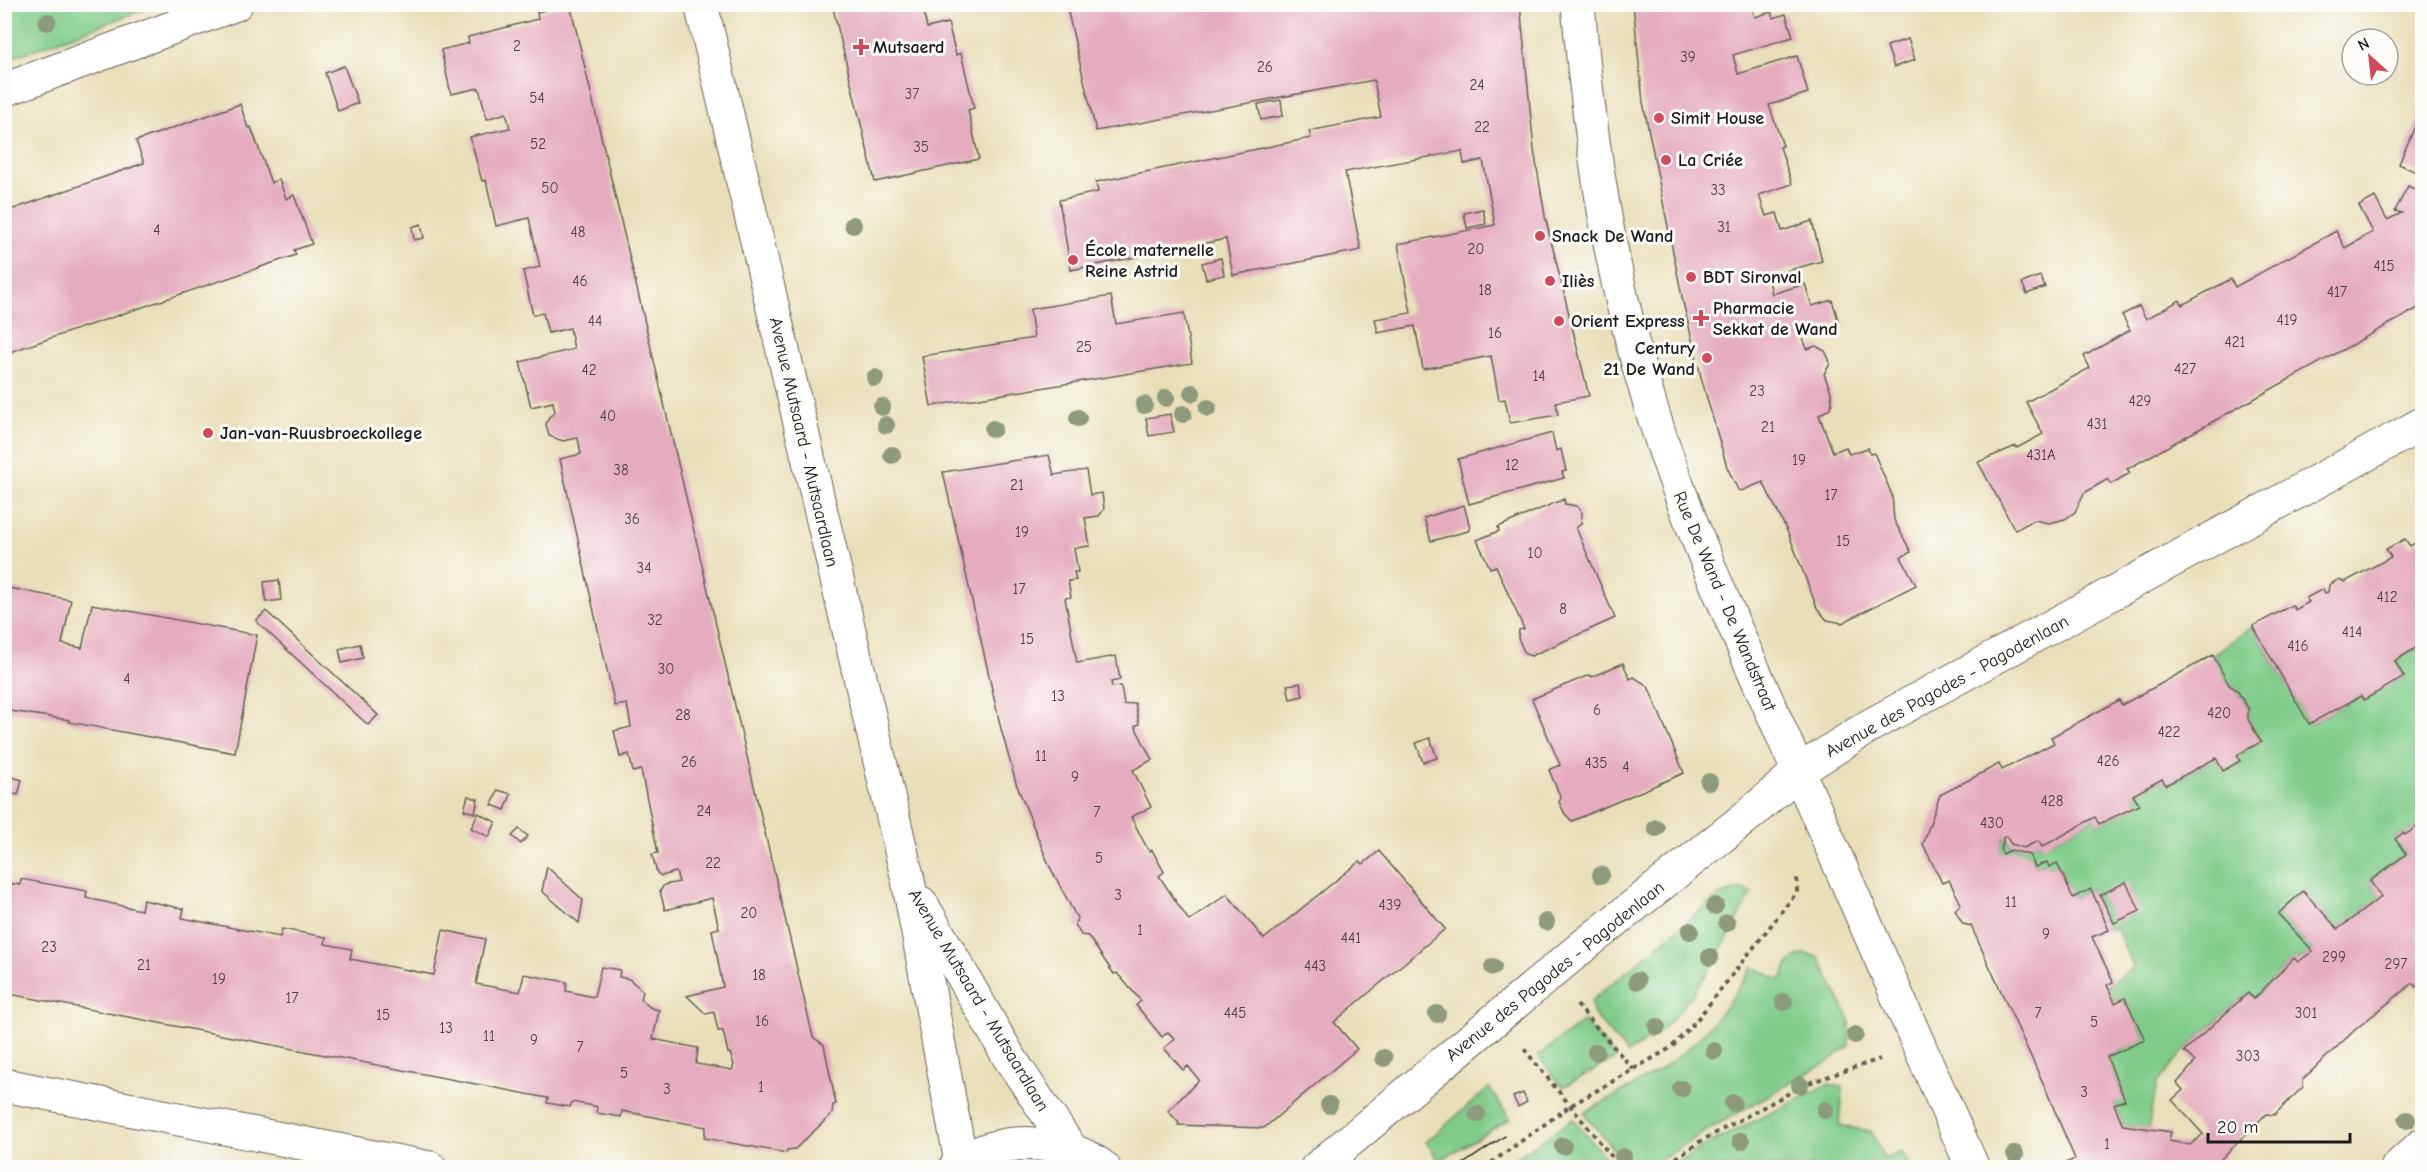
<svg xmlns="http://www.w3.org/2000/svg" width="2427" height="1172" viewBox="0 0 2427 1172" font-family="'Comic Neue',sans-serif">
<style>
.green{fill:#80cc8a;stroke:#4e7453;stroke-width:1.5}
.building{fill:#e5acbf}
.lines{fill:none;stroke-linecap:round;stroke-linejoin:round}
.minor-casing{stroke:#636053;stroke-width:35}
.path{stroke:#636053;stroke-width:4;stroke-dasharray:4.5 4.5;stroke-linecap:butt}
.minor{stroke:#fff;stroke-width:33}
.tram{stroke:#1c1c1c;stroke-width:1.5}
.tree{fill:#8e9a7b}
.poi-dot{fill:#d1495b;stroke:#fdfcf7;stroke-width:2}
.labels{text-anchor:middle;stroke-width:6;stroke-linejoin:round;paint-order:stroke}
.number-label{font-size:15px;fill:#4e4045}
.poi-label{font-size:18px;font-weight:bold;fill:#1c1c1c;stroke:#fdfcf7;text-anchor:start}
.street-label{font-size:18px;fill:#1c1c1c;stroke:#fdfcf7}
</style>
<rect width="100%" height="100%" fill="#fdfcf7"/>
<filter id="ink" filterUnits="userSpaceOnUse"><feTurbulence type="fractalNoise" baseFrequency=".0167" numOctaves="2"/><feDisplacementMap in="SourceGraphic" scale="12" xChannelSelector="R" yChannelSelector="G"/><feConvolveMatrix kernelMatrix="1 2 1 2 8 2 1 2 1" color-interpolation-filters="sRGB"/></filter>
<filter id="wash" filterUnits="userSpaceOnUse"><feTurbulence type="fractalNoise" baseFrequency=".008" numOctaves="4" result="noise"/><feDisplacementMap in="SourceGraphic" scale="24" xChannelSelector="R" yChannelSelector="G"/><feGaussianBlur stdDeviation="1.35" result="paint"/><feColorMatrix in="noise" values="0 0 0 0 0 0 0 0 0 0 0 0 0 0 0 0 0 1.4 0 .05"/><feComposite in="paint" operator="in"/></filter>
<g filter="url(#wash)">
<rect width="100%" height="100%" fill="#e8dfb9"/>
<!-- green -->
<g class="green">
<polygon points="5,4 157,4 157,5 5,60"/>
<polygon points="2253,626 2309,724 2361,696 2364,699 2404,677 2395,661 2422,644 2422,823 2405,835 2402,833 2395,838 2406,854 2370,881 2381,897 2338,929 2303,891 2279,914 2313,951 2298,962 2294,958 2254,999 2248,993 2184,1051 2157,1084 2148,1129 2123,1125 2114,1104 2125,1099 2107,1057 2145,1040 2125,999 2115,1003 2107,985 2134,968 2116,928 2109,930 2091,889 2073,898 2057,863 2049,867 2046,862 2035,867 2030,855 2003,854 2000,849 2003,843 2003,838 2006,836 2011,845 2024,848 2038,841 2042,847 2095,817 2099,824 2139,805 2133,795 2162,779 2166,785 2216,758 2223,770 2240,761 2237,755 2260,742 2248,719 2248,708 2237,690 2229,685 2213,655"/>
<path d="M1742,889L1752,893C1726,940 1702,992 1662,1029C1652,1039 1639,1045 1627,1053L1594,1015L1591,1001L1718,896Z"/>
<path d="M1805,954L1819,957L1850,1021L1849,1046L1829,1061L1699,1135L1650,1167H1628L1584,1113C1610,1098 1636,1085 1661,1069C1700,1045 1729,1006 1752,967L1781,980C1787,966 1789,957 1805,954Z"/>
<polygon points="1584,1021 1616,1058 1563,1087 1538,1056"/>
<polygon points="1829,1084 1843,1087 1840,1126 1871,1131 1884,1159 1902,1152 1910,1167 1671,1167 1704,1146"/>
<polygon points="1489,1088 1510,1119 1439,1161 1426,1142"/>
<polygon points="1573,1119 1613,1167 1503,1167"/>
</g>
<g id="blocks">
<!-- building -->
<g class="building">
<polygon points="570,4 813,1037 824,1045 836,1104 833,1105 832,1114 795,1149 787,1150 786,1153 704,1138 706,1127 622,1111 621,1117 596,1113 597,1107 594,1106 572,1102 570,1107 547,1103 548,1098 4,993 4,882 20,885 21,879 87,891 86,898 141,910 143,900 184,909 182,918 280,937 282,929 326,937 325,944 352,949 350,959 434,975 443,930 485,939 476,984 520,992 524,974 567,982 566,991 594,997 601,967 620,970 619,977 629,979 643,991 641,1000 651,1008 659,1010 653,1039 698,1048 696,1064 732,1070 734,1065 730,1053 728,1053 723,1031 718,1031 714,1012 706,1014 687,996 723,987 712,930 719,928 712,898 665,910 660,891 664,885 679,882 676,872 661,876 657,873 652,854 658,853 641,770 633,772 629,754 620,757 614,731 631,727 627,704 615,706 560,459 581,454 578,438 563,441 549,436 546,424 549,417 555,412 553,402 531,407 520,362 574,349 570,328 548,333 543,313 533,315 523,271 540,267 529,218 496,226 486,180 482,181 470,137 510,128 506,113 487,119 479,88 451,94 441,50 469,43 468,37 538,19 537,12"/>
<polygon points="832,4 922,4 927,28 948,23 956,55 961,53 974,108 968,110 979,159 875,182"/>
<polygon points="1066,4 1520,4 1534,150 1545,216 1589,396 1556,402 1558,415 1510,423 1505,399 1499,400 1491,356 1423,369 1415,326 1378,333 1375,319 1411,313 1398,244 1495,225 1483,160 1464,164 1462,151 1345,172 1361,250 1233,275 1226,239 1071,270 1059,200 1098,192 1096,182 1311,138 1309,131 1381,117 1374,80 1096,131"/>
<polygon points="1633,4 1751,4 1755,17 1771,12 1773,18 1786,14 1793,37 1733,55 1738,74 1797,56 1808,93 1769,105 1783,146 1780,147 1792,184 1759,195 1766,216 1777,213 1782,231 1812,221 1822,261 1768,276 1772,294 1805,284 1812,306 1832,300 1839,323 1819,328 1820,331 1802,336 1807,349 1816,346 1825,351 1829,359 1830,364 1824,374 1831,392 1832,403 1829,409 1819,415 1833,452 1846,447 1849,454 1868,448 1870,454 1874,453 1892,495 1894,520 1911,552 1901,557 1916,585 1842,623 1827,620 1817,608 1789,535 1763,482 1741,491 1738,490 1727,467 1702,381 1683,302 1643,102"/>
<polygon points="1908,39 1915,60 1894,67 1887,46"/>
<polygon points="344,66 358,103 338,111 325,73"/>
<polygon points="1281,100 1283,116 1261,120 1258,104"/>
<polygon points="240,104 248,128 251,127 271,183 279,179 286,199 294,195 312,244 294,250 296,255 4,354 4,231 11,229 5,212 144,163 136,141"/>
<polygon points="2422,110 2422,175 2399,164"/>
<polygon points="2408,186 2420,192 2422,186 2422,306 2127,469 2130,473 2111,484 2108,479 2084,493 2075,512 2065,519 2049,523 2034,520 2015,530 1978,462 2016,446 2017,448 2043,434 2026,402 2090,368 2084,356 2130,330 2122,315 2139,306 2146,319 2180,300 2182,305 2231,279 2235,287 2336,231 2345,248 2373,232 2359,206 2375,197 2387,220 2402,213 2395,211"/>
<polygon points="1483,209 1486,224 1467,228 1464,213"/>
<polygon points="421,224 424,238 414,240 412,227"/>
<polygon points="1221,258 1224,275 1206,279 1202,263"/>
<polygon points="2040,276 2045,287 2027,294 2022,283"/>
<polygon points="1111,296 1116,324 1184,313 1192,363 931,406 922,356 1034,338 1030,309"/>
<polygon points="1170,414 1174,432 1149,436 1146,418"/>
<polygon points="1552,433 1556,451 1561,449 1566,471 1562,472 1564,478 1469,504 1458,459"/>
<polygon points="1049,455 1054,475 1086,470 1090,495 1102,493 1104,509 1099,516 1085,518 1090,546 1074,548 1078,572 1074,572 1076,580 1068,581 1071,597 1065,598 1077,663 1116,656 1120,680 1111,682 1112,687 1121,686 1124,705 1135,703 1139,724 1135,726 1152,760 1133,770 1151,807 1131,817 1149,852 1152,850 1164,872 1159,876 1189,921 1227,894 1264,939 1360,861 1363,864 1379,851 1445,929 1334,1022 1357,1049 1264,1128 1178,1125 1179,1123 1168,1111 1199,1080 1188,1066 1183,1070 1164,1048 1175,1039 1168,1032 1162,1037 1136,1005 1141,1001 1117,973 1114,974 1088,936 1081,935 1075,924 1077,918 1049,865 1016,783 1001,729 943,472"/>
<polygon points="1564,499 1565,504 1577,506 1582,513 1581,524 1576,528 1615,618 1531,656 1525,654 1518,638 1519,630 1524,629 1496,566 1490,568 1477,540 1499,531 1498,527"/>
<polygon points="1464,505 1470,528 1468,531 1431,541 1424,518"/>
<polygon points="2405,539 2410,546 2422,539 2422,644 2395,661 2404,677 2364,700 2361,696 2309,724 2253,626 2292,605 2295,610 2309,602 2306,598 2323,589 2325,593 2328,592 2329,585 2339,579 2345,582 2391,557 2386,549"/>
<polygon points="279,580 281,600 266,602 264,582"/>
<polygon points="4,587 71,600 62,644 82,648 92,604 257,635 235,753 69,722 69,720 4,710"/>
<polygon points="266,611 378,715 368,725 256,621"/>
<polygon points="360,644 363,658 342,663 339,649"/>
<polygon points="2213,655 2229,685 2237,690 2248,708 2248,719 2261,742 2237,755 2240,761 2223,771 2216,758 2166,785 2162,779 2133,795 2139,805 2099,824 2095,817 2042,847 2038,841 2024,848 2011,844 2006,836 2003,838 2003,843 2000,849 2003,854 2011,850 2030,855 2035,867 2047,862 2049,867 2057,863 2073,898 2091,889 2109,930 2092,937 2113,982 2107,985 2115,1003 2125,998 2145,1040 2107,1057 2125,1100 2114,1104 2123,1125 2171,1132 2169,1141 2190,1145 2203,1134 2172,1100 2183,1090 2177,1083 2195,1062 2184,1051 2248,993 2254,999 2294,958 2298,962 2313,951 2278,914 2303,891 2338,929 2381,897 2370,881 2406,854 2395,839 2403,833 2405,835 2422,823 2422,982 2416,987 2413,983 2357,1028 2303,1079 2303,1087 2274,1115 2266,1114 2213,1167 2068,1167 2065,1163 2075,1159 2044,1085 1971,926 1963,924 1955,910 1961,904 1949,880 1942,883 1923,844 1940,795 1999,764 2002,770 2054,743 2051,737 2119,700 2122,705"/>
<polygon points="1623,663 1630,679 1634,677 1648,686 1684,773 1572,821 1565,814 1559,802 1561,798 1549,770 1560,765 1532,699 1589,675 1592,677"/>
<polygon points="1300,683 1303,696 1290,699 1287,685"/>
<polygon points="1430,738 1437,758 1423,762 1416,743"/>
<polygon points="12,777 22,780 18,795 8,793"/>
<polygon points="498,790 511,794 505,810 492,805"/>
<polygon points="468,796 478,799 475,813 464,810"/>
<polygon points="478,813 496,822 489,837 471,828"/>
<polygon points="519,829 528,836 521,844 512,836"/>
<polygon points="547,867 583,900 579,923 542,891"/>
<polygon points="2126,882 2140,911 2114,923 2100,895"/>
<polygon points="1523,1093 1527,1102 1518,1107 1513,1097"/>
</g>
</g>
</g>
<g filter="url(#ink)">
<use href="#blocks" fill-opacity="0" stroke="#636053" stroke-width="1.5"/>
<g class="lines">
<!-- minor casing -->
<g class="minor-casing">
<g id="minor">
<polyline points="701,4 908,880 961,1162"/>
<path d="M1578,4C1589,136 1610,275 1649,401C1684,518 1736,630 1785,741C1848,883 1911,1025 1973,1168"/>
<polyline points="4,90 236,4"/>
<polyline points="921,903 1009,1057 1071,1149"/>
<polyline points="4,1085 430,1168"/>
<path d="M955,1168C991,1134 1067,1137 1104,1168"/>
<polyline points="1317,1168 1582,947 1750,814 1799,771 1871,725 2422,424"/>
<polyline points="2397,1168 2422,1145"/>
</g>
</g>
<!-- path -->
<g class="path">
<polyline points="1577,1005 1634,1070"/>
<polyline points="1524,1049 1621,1168"/>
<polyline points="1484,1168 1570,1106 1672,1047 1700,1016 1797,892 1797,875"/>
<polyline points="1661,1168 1701,1141 1806,1084 1880,1059"/>
</g>
<!-- minor -->
<use href="#minor" class="minor"/>
<!-- tram -->
<polyline class="tram" points="1457,1168 1505,1136"/>
</g>
<!-- trees -->
<g class="tree">
<circle cx="47" cy="22" r="9"/>
<circle cx="853" cy="225" r="9"/>
<circle cx="875" cy="378" r="9"/>
<circle cx="1192" cy="393" r="9"/>
<circle cx="1166" cy="398" r="9"/>
<circle cx="1144" cy="405" r="9"/>
<circle cx="882" cy="407" r="9"/>
<circle cx="1208" cy="408" r="9"/>
<circle cx="1183" cy="414" r="9"/>
<circle cx="1078" cy="418" r="9"/>
<circle cx="886" cy="425" r="9"/>
<circle cx="993" cy="429" r="9"/>
<circle cx="892" cy="455" r="9"/>
<circle cx="1709" cy="782" r="9"/>
<circle cx="1656" cy="828" r="9"/>
<circle cx="1601" cy="875" r="9"/>
<circle cx="1715" cy="906" r="9"/>
<circle cx="1546" cy="922" r="9"/>
<circle cx="1727" cy="923" r="9"/>
<circle cx="1690" cy="931" r="9"/>
<circle cx="1710" cy="957" r="9"/>
<circle cx="1493" cy="967" r="9"/>
<circle cx="1637" cy="981" r="9"/>
<circle cx="1784" cy="1002" r="9"/>
<circle cx="1437" cy="1014" r="9"/>
<circle cx="1657" cy="1027" r="9"/>
<circle cx="1855" cy="1035" r="9"/>
<circle cx="1714" cy="1051" r="9"/>
<circle cx="1596" cy="1052" r="9"/>
<circle cx="1384" cy="1058" r="9"/>
<circle cx="1800" cy="1085" r="9"/>
<circle cx="1681" cy="1089" r="9"/>
<circle cx="1733" cy="1103" r="9"/>
<circle cx="1329" cy="1105" r="9"/>
<circle cx="1825" cy="1110" r="9"/>
<circle cx="1477" cy="1114" r="9"/>
<circle cx="2407" cy="1120" r="9"/>
<circle cx="1741" cy="1141" r="9"/>
<circle cx="1563" cy="1146" r="9"/>
<circle cx="2015" cy="1154" r="9"/>
<circle cx="1623" cy="1157" r="9"/>
</g>
</g>
<!-- markers -->
<g class="poi-dot">
<path d="M858 38h6v6h6v6h-6v6h-6v-6h-6v-6h6z"/>
<circle cx="1659" cy="118" r="6"/>
<circle cx="1666" cy="160" r="6"/>
<circle cx="1540" cy="236" r="6"/>
<circle cx="1073" cy="260" r="6"/>
<circle cx="1691" cy="277" r="6"/>
<circle cx="1550" cy="281" r="6"/>
<path d="M1698 309h6v6h6v6h-6v6h-6v-6h-6v-6h6z"/>
<circle cx="1559" cy="321" r="6"/>
<circle cx="1707" cy="358" r="6"/>
<circle cx="208" cy="433" r="6"/>
</g>
<g class="labels">
<!-- number labels -->
<g class="number-label">
<text x="517" y="51">2</text>
<text x="1688" y="62">39</text>
<text x="1265" y="72">26</text>
<text x="1477" y="90">24</text>
<text x="912" y="99">37</text>
<text x="537" y="103">54</text>
<text x="1482" y="132">22</text>
<text x="538" y="149">52</text>
<text x="921" y="152">35</text>
<text x="550" y="193">50</text>
<text x="1718" y="195">33</text>
<text x="1724" y="232">31</text>
<text x="157" y="235">4</text>
<text x="578" y="237">48</text>
<text x="1476" y="254">20</text>
<text x="2384" y="271">415</text>
<text x="580" y="286">46</text>
<text x="1485" y="295">18</text>
<text x="2337" y="297">417</text>
<text x="2287" y="325">419</text>
<text x="595" y="326">44</text>
<text x="1495" y="338">16</text>
<text x="2235" y="347">421</text>
<text x="1084" y="352">25</text>
<text x="2185" y="374">427</text>
<text x="589" y="375">42</text>
<text x="1539" y="381">14</text>
<text x="1757" y="396">23</text>
<text x="2140" y="406">429</text>
<text x="608" y="421">40</text>
<text x="2097" y="429">431</text>
<text x="1768" y="432">21</text>
<text x="2041" y="460">431A</text>
<text x="1799" y="465">19</text>
<text x="1512" y="470">12</text>
<text x="621" y="475">38</text>
<text x="1017" y="490">21</text>
<text x="1831" y="500">17</text>
<text x="632" y="524">36</text>
<text x="1022" y="537">19</text>
<text x="1843" y="546">15</text>
<text x="1535" y="558">10</text>
<text x="644" y="573">34</text>
<text x="1019" y="594">17</text>
<text x="2387" y="602">412</text>
<text x="1563" y="614">8</text>
<text x="655" y="625">32</text>
<text x="2352" y="637">414</text>
<text x="1027" y="644">15</text>
<text x="2298" y="651">416</text>
<text x="666" y="674">30</text>
<text x="127" y="684">4</text>
<text x="1058" y="701">13</text>
<text x="1597" y="715">6</text>
<text x="2219" y="718">420</text>
<text x="683" y="720">28</text>
<text x="2169" y="737">422</text>
<text x="1041" y="761">11</text>
<text x="2108" y="766">426</text>
<text x="689" y="767">26</text>
<text x="1596" y="768">435</text>
<text x="1626" y="772">4</text>
<text x="1075" y="782">9</text>
<text x="2052" y="806">428</text>
<text x="704" y="816">24</text>
<text x="1097" y="817">7</text>
<text x="1992" y="828">430</text>
<text x="1099" y="863">5</text>
<text x="713" y="868">22</text>
<text x="1118" y="900">3</text>
<text x="2011" y="907">11</text>
<text x="1390" y="910">439</text>
<text x="749" y="918">20</text>
<text x="1140" y="935">1</text>
<text x="2046" y="939">9</text>
<text x="1351" y="943">441</text>
<text x="49" y="952">23</text>
<text x="2334" y="962">299</text>
<text x="2396" y="969">297</text>
<text x="144" y="970">21</text>
<text x="1315" y="971">443</text>
<text x="759" y="980">18</text>
<text x="219" y="984">19</text>
<text x="292" y="1003">17</text>
<text x="1235" y="1018">445</text>
<text x="2038" y="1018">7</text>
<text x="2306" y="1018">301</text>
<text x="383" y="1020">15</text>
<text x="762" y="1026">16</text>
<text x="2094" y="1027">5</text>
<text x="446" y="1033">13</text>
<text x="489" y="1041">11</text>
<text x="534" y="1045">9</text>
<text x="580" y="1052">7</text>
<text x="2248" y="1061">303</text>
<text x="624" y="1078">5</text>
<text x="761" y="1092">1</text>
<text x="667" y="1094">3</text>
<text x="2084" y="1097">3</text>
<text x="2107" y="1149">1</text>
</g>
<!-- poi labels -->
<g class="poi-label">
<text x="873" y="53">Mutsaerd</text>
<text x="1671" y="124">Simit House</text>
<text x="1678" y="166">La Criée</text>
<text x="1552" y="242">Snack De Wand</text>
<text x="1085" y="256">École maternelle<tspan x="1085" dy="21">Reine Astrid</tspan></text>
<text x="1703" y="283">BDT Sironval</text>
<text x="1562" y="287">Iliès</text>
<text x="1713" y="314">Pharmacie<tspan x="1713" dy="21">Sekkat de Wand</tspan></text>
<text x="1571" y="327">Orient Express</text>
<text x="1695" y="354" text-anchor="end">Century<tspan x="1695" dy="21">21 De Wand</tspan></text>
<text x="220" y="439">Jan-van-Ruusbroeckollege</text>
</g>
<!-- street labels -->
<g class="street-label">
<text transform="translate(804 442) rotate(77)" y="6">Avenue Mutsaard - Mutsaardlaan</text>
<text transform="translate(1725 601) rotate(67)" y="6">Rue De Wand - De Wandstraat</text>
<text transform="translate(1947 686) rotate(-29)" y="6">Avenue des Pagodes - Pagodenlaan</text>
<text transform="translate(1555 971) rotate(-39)" y="6">Avenue des Pagodes - Pagodenlaan</text>
<text transform="translate(979 1000) rotate(59)" y="6">Avenue Mutsaard - Mutsaardlaan</text>
</g>
</g>
<!-- margin -->
<rect width="2427" height="1172" fill="none" stroke="#fdfcf7" stroke-width="24"/>
<!-- north arrow -->
<g transform="translate(2370 57) rotate(333)"><circle r="28" fill="#fdfcf7" stroke="#a3a29f" stroke-width="1.5"/>
<path d="M0-4.5L10 22L0 15L-10 22Z" fill="#d1495b"/>
<text y="-9" font-size="16" font-weight="bold" text-anchor="middle" fill="#1c1c1c">N</text>
</g>
<!-- scale -->
<path d="M2208 1133v9h142v-9" fill="none" stroke="#1c1c1c" stroke-width="3"/>
<text x="2217" y="1133" font-size="18" fill="#1c1c1c" stroke="#fdfcf7" stroke-width="4.5" paint-order="stroke">20 m</text>
</svg>
